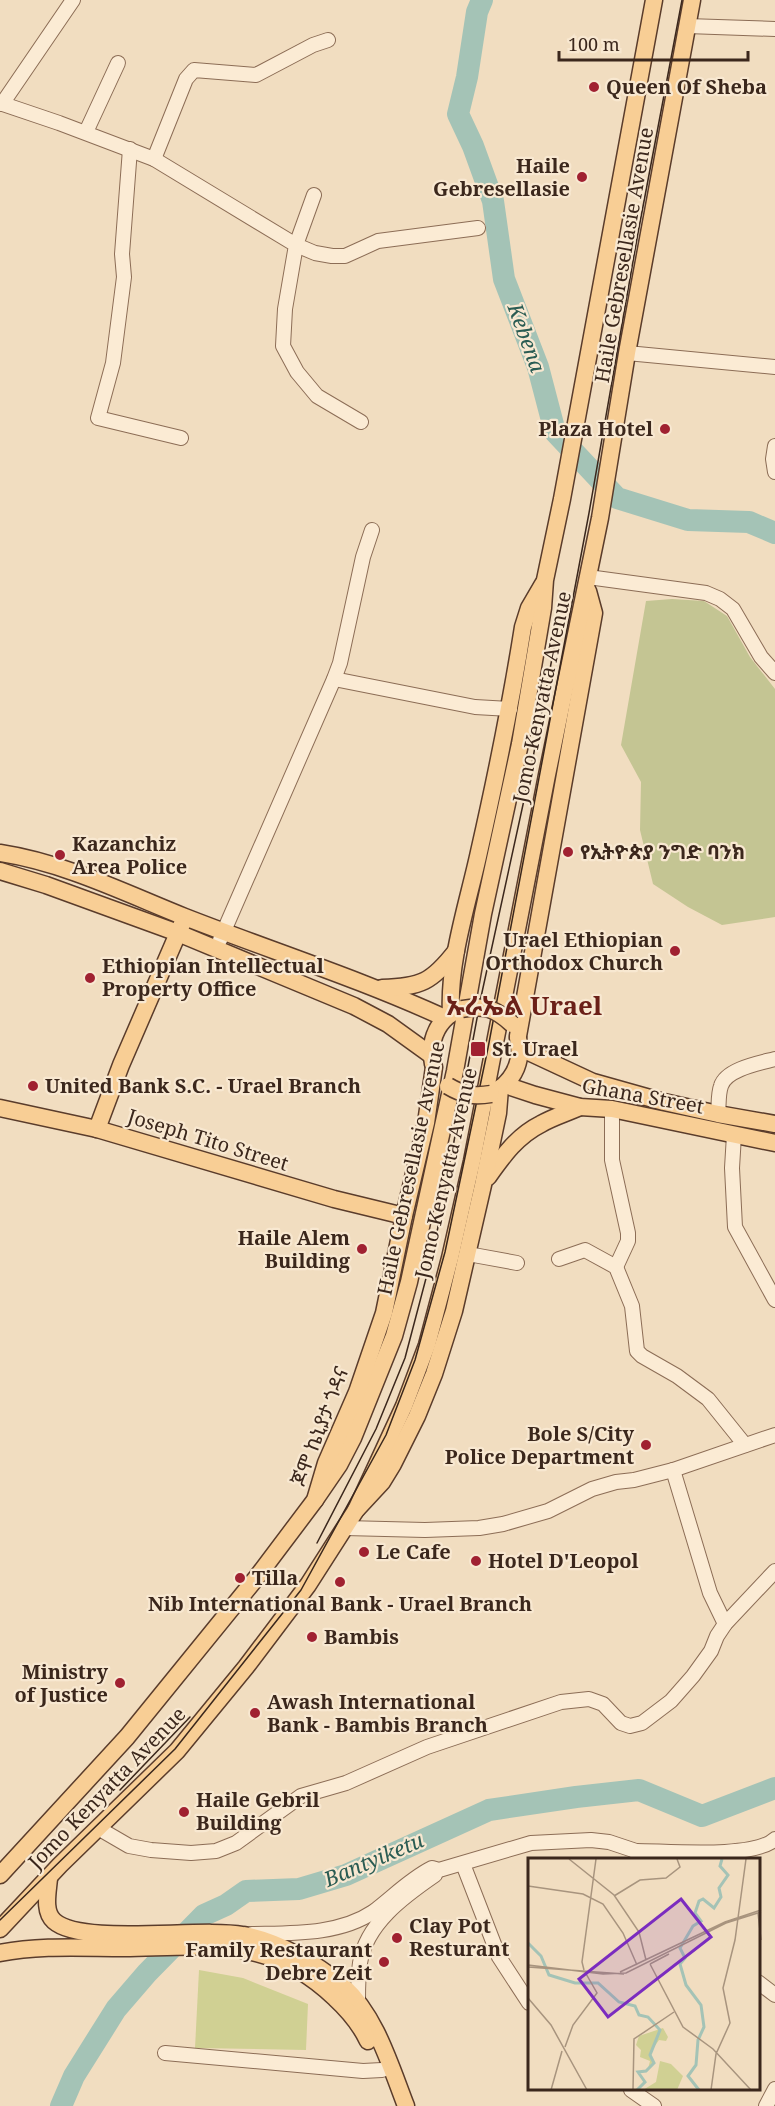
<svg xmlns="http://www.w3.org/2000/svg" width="775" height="2106" viewBox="0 0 775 2106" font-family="'Noto Serif','Noto Sans Ethiopic',serif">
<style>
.green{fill:#d0d093}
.cemetery{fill:#c4c593}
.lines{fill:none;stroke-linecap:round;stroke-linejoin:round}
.river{stroke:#a4c3b6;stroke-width:22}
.minor-casing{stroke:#8c6d56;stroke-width:16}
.major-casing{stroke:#5a3c2b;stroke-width:19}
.minor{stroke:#fbebd4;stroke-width:14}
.major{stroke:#f8ce95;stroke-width:16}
.tram{stroke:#3b271c;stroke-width:1.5}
.major-bridge-casing{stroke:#5a3c2b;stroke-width:19;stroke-linecap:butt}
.major-bridge{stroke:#f8ce95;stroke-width:16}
.poi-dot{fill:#a02131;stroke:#f8e8d1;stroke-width:2}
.labels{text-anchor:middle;stroke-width:4.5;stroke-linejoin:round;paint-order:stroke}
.poi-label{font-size:20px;font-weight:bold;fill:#3b271c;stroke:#f8e8d1;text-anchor:start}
.street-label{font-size:20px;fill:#3b271c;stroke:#f8e8d1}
.water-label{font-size:21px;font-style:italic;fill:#2a5c53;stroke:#f8e8d1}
.district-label{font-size:26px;font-weight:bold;fill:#6b2018;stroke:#f8e8d1}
.inset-river{fill:none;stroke:#a4c3b6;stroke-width:3}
.inset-road{fill:none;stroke:#a8947e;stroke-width:1.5}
.view{fill:#7b2cbf;fill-opacity:0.15;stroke:#7b2cbf;stroke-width:3}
.inset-edge{fill:none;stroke:#3b271c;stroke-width:3}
</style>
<rect width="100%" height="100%" fill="#f1ddc0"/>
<!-- green -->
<polygon class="green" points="199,1970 243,1978 308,2004 306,2050 195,2048"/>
<!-- cemetery -->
<polygon class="cemetery" points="672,599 704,601 727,616 750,657 775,689 775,917 722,925 688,907 653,884 640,830 641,782 621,745 646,601"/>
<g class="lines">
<!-- river -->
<g class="river">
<polyline points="482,0 477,12 467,77 458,114 473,146 493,201 504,279 538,367 555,432 617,498 688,520 749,522 775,533"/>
<polyline points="61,2106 74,2076 116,2009 147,1973 204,1915 226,1905 246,1891 299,1889 346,1875 489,1810 576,1797 639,1790 702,1816 775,1788"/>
</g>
<!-- minor casing -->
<g class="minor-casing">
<g id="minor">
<polyline points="687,26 775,29"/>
<polyline points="0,103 59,123 154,159 296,245 285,309 283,346 297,372 317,396 361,422"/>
<polyline points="2,104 73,0"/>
<polyline points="86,132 118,63"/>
<polyline points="130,149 122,254 124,277 113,363 98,418 181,438"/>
<polyline points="154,159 186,79 194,70 256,75 313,45 328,40"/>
<polyline points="314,195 296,245 315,253 332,256 345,256 378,241 478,228"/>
<polyline points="627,353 775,367"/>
<polyline points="775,446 773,459 775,472"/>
<polyline points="588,577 706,593 720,599 733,609 761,657 775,673"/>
<polyline points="334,679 475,707 510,709"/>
<polyline points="220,940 334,679 340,663 363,557 372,530"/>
<polyline points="612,1109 612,1160 628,1233 628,1241 616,1267"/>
<path d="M718,1114C719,1105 718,1094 721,1086C726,1069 760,1063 775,1059"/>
<polyline points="734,1135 732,1168 735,1227 775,1300"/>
<polyline points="468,1254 517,1263"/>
<polyline points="559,1259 585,1250 616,1267 632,1306 637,1351 642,1356 677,1376 708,1399 745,1445"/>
<polyline points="673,1470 710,1593 725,1624"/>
<polyline points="345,1528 425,1530 479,1528 503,1524 548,1511 592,1489 616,1482 634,1480 673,1470 775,1435"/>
<polyline points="98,1828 129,1846 151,1850 191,1853 216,1851 236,1843 301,1796 346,1783 427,1747 561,1702 589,1699 603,1704 621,1723 630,1726 642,1723 671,1701 693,1676 711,1651 717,1636 725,1624 775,1571"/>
<path d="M636,1851C667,1851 754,1859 775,1839"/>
<polyline points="463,1864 499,1957 529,2003"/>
<path d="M252,1934C291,1933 339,1935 373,1912C393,1897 410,1879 432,1868L439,1870L531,1843L591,1840L609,1842L636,1851L638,1860"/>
<polyline points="758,1982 775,1995"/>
<path d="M358,2001C358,1989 358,1975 360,1963C366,1924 403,1897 435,1875"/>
<polyline points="165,2053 363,2071 382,2070"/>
<polyline points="631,2090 654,2106"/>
<polyline points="766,2106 775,2089"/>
</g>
</g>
<!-- major casing -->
<g class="major-casing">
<g id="major">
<path d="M0,853C65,863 125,893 185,917C272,951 360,979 445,1018"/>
<polyline points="0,871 46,885 178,933 354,1006 388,1024 431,1055"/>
<path d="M382,988C421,987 432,982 456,951"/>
<path d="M451,1014C448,961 468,903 479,852C496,777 511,703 523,627L529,608L543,584"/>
<polyline points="518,1036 594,613 588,591"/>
<polyline points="520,1048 593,1082 664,1102 718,1114 775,1124"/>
<path d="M433,1064C429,1043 435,1025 452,1013"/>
<polyline points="505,1085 535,1095 580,1107 612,1109 775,1143"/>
<path d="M497,1091C515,1078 523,1060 518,1038"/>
<polyline points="0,1108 97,1129 334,1199 404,1216"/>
<polyline points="97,1129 121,1065 182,924"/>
<path d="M488,1177C503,1156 517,1136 541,1124C553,1117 567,1113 580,1107"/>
<polyline points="315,1500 339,1465 353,1438 394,1336 409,1282 455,1071 483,914 520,744 543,608 545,580 562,499 654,0"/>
<polyline points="356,1510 404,1406 427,1345 450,1258 472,1161 547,775 600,518 627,353 692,0"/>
<polyline points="0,1875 127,1737 257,1577 315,1500 326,1463 357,1392 384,1313 404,1216 426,1123 434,1067"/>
<path d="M49,1878C48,1892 43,1911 54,1921C82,1946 199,1927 243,1935C276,1940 317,1964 343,1986C376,2016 390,2065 406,2106"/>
<polyline points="0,1929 60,1865 177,1751 246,1667 308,1585 356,1510 382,1482 393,1464 417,1416 434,1374 454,1311 483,1185 498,1113 500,1088"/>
<path d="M0,1953C40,1945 83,1948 124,1948C205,1947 270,1935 335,1998C348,2010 360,2024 368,2041"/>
</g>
</g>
<!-- minor -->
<use href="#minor" class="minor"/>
<!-- major -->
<use href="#major" class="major"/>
<!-- tram -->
<g class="tram">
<polyline points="317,1543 376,1429 405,1358 434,1248 481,997 531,768 559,622"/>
<polyline points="120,1790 190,1717"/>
<polyline points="0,1920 175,1749 301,1590 386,1435 415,1360 445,1252 488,1048 589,513 638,233 682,0"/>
</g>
<!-- major-bridge casing -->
<g class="major-bridge-casing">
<g id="major-bridge">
<path d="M462,1009C484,1005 495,1008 512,1024"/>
<path d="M448,1086C463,1095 474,1097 491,1094"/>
</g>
</g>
<!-- major-bridge -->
<use href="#major-bridge" class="major-bridge"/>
</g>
<!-- markers -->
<g class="poi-dot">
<circle cx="594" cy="87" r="6"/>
<circle cx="582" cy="177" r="6"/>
<circle cx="665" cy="429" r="6"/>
<circle cx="568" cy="852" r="6"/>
<circle cx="60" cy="855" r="6"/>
<circle cx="675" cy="951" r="6"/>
<circle cx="90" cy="978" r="6"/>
<rect x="470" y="1041" width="16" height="16" rx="3"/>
<circle cx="33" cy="1086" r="6"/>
<circle cx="362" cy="1249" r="6"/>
<circle cx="646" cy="1445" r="6"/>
<circle cx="364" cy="1552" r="6"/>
<circle cx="476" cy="1561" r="6"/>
<circle cx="240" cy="1578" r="6"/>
<circle cx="340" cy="1582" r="6"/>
<circle cx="312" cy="1637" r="6"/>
<circle cx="120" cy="1683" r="6"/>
<circle cx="255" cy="1713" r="6"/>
<circle cx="184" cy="1812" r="6"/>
<circle cx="397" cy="1938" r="6"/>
<circle cx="384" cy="1962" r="6"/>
</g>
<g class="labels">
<!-- poi labels -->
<g class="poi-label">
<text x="606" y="94">Queen Of Sheba</text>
<text x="570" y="173" text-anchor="end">Haile<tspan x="570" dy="23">Gebresellasie</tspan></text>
<text x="653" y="436" text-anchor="end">Plaza Hotel</text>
<text x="72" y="851">Kazanchiz<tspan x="72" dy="23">Area Police</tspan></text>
<text x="580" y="859">የኢትዮጵያ ንግድ ባንክ</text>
<text x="663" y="947" text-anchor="end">Urael Ethiopian<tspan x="663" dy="23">Orthodox Church</tspan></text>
<text x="102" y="973">Ethiopian Intellectual<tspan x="102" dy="23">Property Office</tspan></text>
<text x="492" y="1056">St. Urael</text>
<text x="45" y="1093">United Bank S.C. - Urael Branch</text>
<text x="350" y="1245" text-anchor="end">Haile Alem<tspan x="350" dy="23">Building</tspan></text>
<text x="634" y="1441" text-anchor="end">Bole S/City<tspan x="634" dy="23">Police Department</tspan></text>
<text x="376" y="1559">Le Cafe</text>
<text x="488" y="1568">Hotel D'Leopol</text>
<text x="252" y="1585">Tilla</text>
<text x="340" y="1611" text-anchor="middle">Nib International Bank - Urael Branch</text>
<text x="324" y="1644">Bambis</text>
<text x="108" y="1679" text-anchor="end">Ministry<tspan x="108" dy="23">of Justice</tspan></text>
<text x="267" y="1709">Awash International<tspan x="267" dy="23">Bank - Bambis Branch</tspan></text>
<text x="196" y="1807">Haile Gebril<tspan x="196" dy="23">Building</tspan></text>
<text x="409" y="1933">Clay Pot<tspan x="409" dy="23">Resturant</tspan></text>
<text x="372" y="1957" text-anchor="end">Family Restaurant<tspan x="372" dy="23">Debre Zeit</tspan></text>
</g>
<!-- street labels -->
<g class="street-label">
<text transform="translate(624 255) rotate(-80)" y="7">Haile Gebresellasie Avenue</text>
<text transform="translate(542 697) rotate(-78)" y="7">Jomo Kenyatta Avenue</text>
<text transform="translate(643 1096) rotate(10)" y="7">Ghana Street</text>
<text transform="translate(208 1140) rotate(17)" y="7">Joseph Tito Street</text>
<text transform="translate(411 1168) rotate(-78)" y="7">Haile Gebresellasie Avenue</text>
<text transform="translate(446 1173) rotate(-77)" y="7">Jomo Kenyatta Avenue</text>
<text transform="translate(320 1426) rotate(-69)" y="7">ጆሞ ኬኒያታ ጎዳና</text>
<text transform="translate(107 1788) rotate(-46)" y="7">Jomo Kenyatta Avenue</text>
</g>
<!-- water labels -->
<g class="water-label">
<text transform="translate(526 338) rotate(70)" y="7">Kebena</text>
<text transform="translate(374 1860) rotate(-23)" y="7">Bantyiketu</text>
</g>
<!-- district labels -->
<g class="district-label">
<text x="524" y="1015">ኡራኤል Urael</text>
</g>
</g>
<!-- overview -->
<g transform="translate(528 1858)">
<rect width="232" height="232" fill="#f1ddc0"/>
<path d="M135,170L140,179L138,183L131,182L121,196L126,203L120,211L122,203L112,199L113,192L108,187L111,178ZM132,203L143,206L155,218L149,232H115L128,224Z" fill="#d0d093"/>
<path class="inset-river" d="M0,85L13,98L21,117L47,125H70L91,144L107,148L111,157L120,159L132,172L122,197L126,205L118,213L110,214L117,224L109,232M171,232L160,218L168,207L170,182L176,169L173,147L158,127L152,106L157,100L152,90L165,68L173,63L167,55L171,43L175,41L186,50L193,39L191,30L200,17L192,8L194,1"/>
<path class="inset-road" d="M41,1L86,37L111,74L118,102M0,28L55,36L75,46L95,75L109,107M86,38L112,22L138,20L152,9L149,1M230,55L233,82M122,106L155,169L185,191L223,232M122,106L141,96M0,107L75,116L98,115L198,65L233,54M0,109L96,116M56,112L54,104L68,1M92,114L197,64L233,52M0,140L23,167L59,232M37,189L45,167L69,135L57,114M23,232L34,193M105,232L106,181L146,154M183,232L188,196L202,165L195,130L207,82L218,1"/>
<path class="view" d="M153,41L183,79L80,159L51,121Z"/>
<rect width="232" height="232" class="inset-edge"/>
</g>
<!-- scale -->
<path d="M559 51v9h189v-9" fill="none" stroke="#3b271c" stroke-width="3"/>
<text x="568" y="51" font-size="18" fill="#3b271c" stroke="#f8e8d1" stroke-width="4.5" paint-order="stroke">100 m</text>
</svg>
